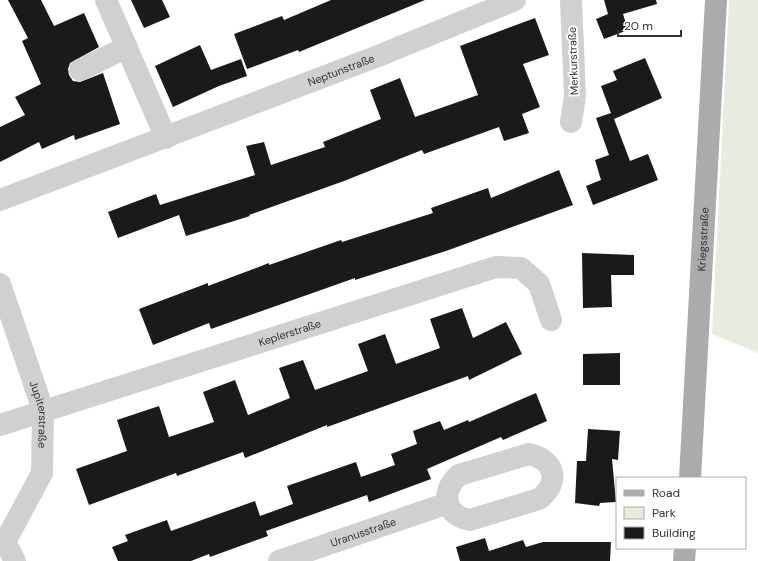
<svg xmlns="http://www.w3.org/2000/svg" width="758" height="561" viewBox="0 0 758 561" font-family="'DM Sans',sans-serif">
<style>
.green{fill:#e6ecdf}
.building{fill:#1a1a1a}
.lines{fill:none;stroke-linecap:round;stroke-linejoin:round}
.minor{stroke:#d0d0d0;stroke-width:22}
.major{stroke:#ababab;stroke-width:22}
.labels{text-anchor:middle;stroke-width:4;stroke-linejoin:round;paint-order:stroke}
.street-label{font-size:11px;fill:#333;stroke:#fff}
</style>
<rect width="100%" height="100%" fill="#fff"/>
<!-- green -->
<polygon class="green" points="729,0 758,0 758,353 712,334"/>
<!-- building -->
<g class="building">
<polygon points="8,0 41,0 54,26 84,13 99,47 70,63 68,69 69,75 73,81 80,82 103,73 120,124 75,140 74,135 42,149 39,142 0,162 0,127 25,115 15,97 41,84 22,41 28,38"/>
<polygon points="131,0 162,0 170,17 144,28"/>
<polygon points="331,0 425,0 299,52 298,50 247,69 234,34 282,16 284,20"/>
<polygon points="604,0 656,0 657,4 623,14 628,30 604,39 596,19 608,14"/>
<polygon points="535,18 549,55 523,64 540,107 522,114 529,133 504,141 499,127 424,154 422,150 344,181 249,215 250,216 186,236 179,215 118,238 108,212 156,194 160,205 255,175 246,146 264,142 271,165 325,147 323,142 381,119 370,90 400,78 415,117 478,95 460,46"/>
<polygon points="200,45 211,70 241,59 247,76 219,86 173,107 155,66"/>
<polygon points="645,58 662,98 614,119 630,161 648,154 658,180 593,205 586,186 601,180 595,160 609,155 596,118 611,113 601,86 617,80 613,71"/>
<polygon points="559,170 573,205 446,251 355,280 355,278 211,329 209,323 153,345 139,309 208,283 208,286 269,263 269,265 341,240 342,242 433,213 431,208 488,188 491,198"/>
<polygon points="582,253 634,255 634,275 611,275 612,307 583,308"/>
<polygon points="462,308 473,338 506,322 522,354 469,380 468,376 327,427 327,425 245,458 243,452 177,476 176,473 89,505 76,469 127,451 117,420 159,406 169,437 214,422 203,392 235,380 248,415 290,398 279,368 303,360 315,390 368,371 358,344 385,334 396,364 440,348 430,319"/>
<polygon points="620,353 620,385 583,385 583,354"/>
<polygon points="536,393 547,421 503,440 501,437 427,469 431,479 404,489 369,502 367,495 266,531 268,536 210,557 209,554 191,561 118,561 112,547 128,541 125,535 167,520 171,531 255,501 260,516 293,504 287,486 356,462 361,477 395,465 391,454 417,444 413,431 440,421 444,430 468,420 469,422"/>
<polygon points="588,429 620,431 618,460 612,459 616,502 600,503 599,506 575,503 577,461 586,461"/>
<polygon points="485,538 489,551 523,540 526,547 543,542 611,542 610,561 460,561 456,547"/>
</g>
<g class="lines">
<!-- minor -->
<g class="minor">
<polyline points="106,0 166,138"/>
<polyline points="80,70 127,47"/>
<polyline points="571,122 575,96 571,0"/>
<path id="s1" d="M0,200L378,56L515,0"/>
<path id="s2" d="M0,284L43,410L42,473L5,542L15,561"/>
<path id="s3" d="M0,425L496,267L521,268L539,284L551,320"/>
<path d="M529,454C555,460 561,482 539,499L470,520C444,515 440,492 459,475Z"/>
<path id="s4" d="M279,561L448,503"/>
</g>
<!-- major -->
<g class="major">
<path id="s5" d="M690,478L716,0"/>
<polyline points="684,561 685,548"/>
</g>
</g>
<g class="labels">
<!-- street labels -->
<g class="street-label">
<text transform="translate(573 61) rotate(-92)" y="4">Merkurstraße</text>
<text dy="4" stroke="none"><textPath href="#s1" startOffset="365">Neptunstraße</textPath></text>
<text dy="4" stroke="none"><textPath href="#s5" startOffset="239">Kriegsstraße</textPath></text>
<text dy="4" stroke="none"><textPath href="#s3" startOffset="304">Keplerstraße</textPath></text>
<text dy="4" stroke="none"><textPath href="#s2" startOffset="137">Jupiterstraße</textPath></text>
<text dy="4" stroke="none"><textPath href="#s4" startOffset="89">Uranusstraße</textPath></text>
</g>
</g>
<!-- legend -->
<rect x="616" y="477" width="130" height="72" fill="#ffffff" stroke="#adadad"/>
<rect x="624" y="490" width="20" height="6" fill="#ababab" stroke="#adadad"/>
<text x="652" y="497" font-size="12" fill="#333333">Road</text>
<rect x="624" y="507" width="20" height="12" fill="#e6ecdf" stroke="#adadad"/>
<text x="652" y="517" font-size="12" fill="#333333">Park</text>
<rect x="624" y="527" width="20" height="12" fill="#1a1a1a" stroke="#adadad"/>
<text x="652" y="537" font-size="12" fill="#333333">Building</text>
<!-- scale -->
<path d="M618 30v6h63v-6" fill="none" stroke="#333333" stroke-width="2"/>
<text x="624" y="30" font-size="12" fill="#333333" stroke="#ffffff" stroke-width="3" paint-order="stroke">20 m</text>
</svg>
